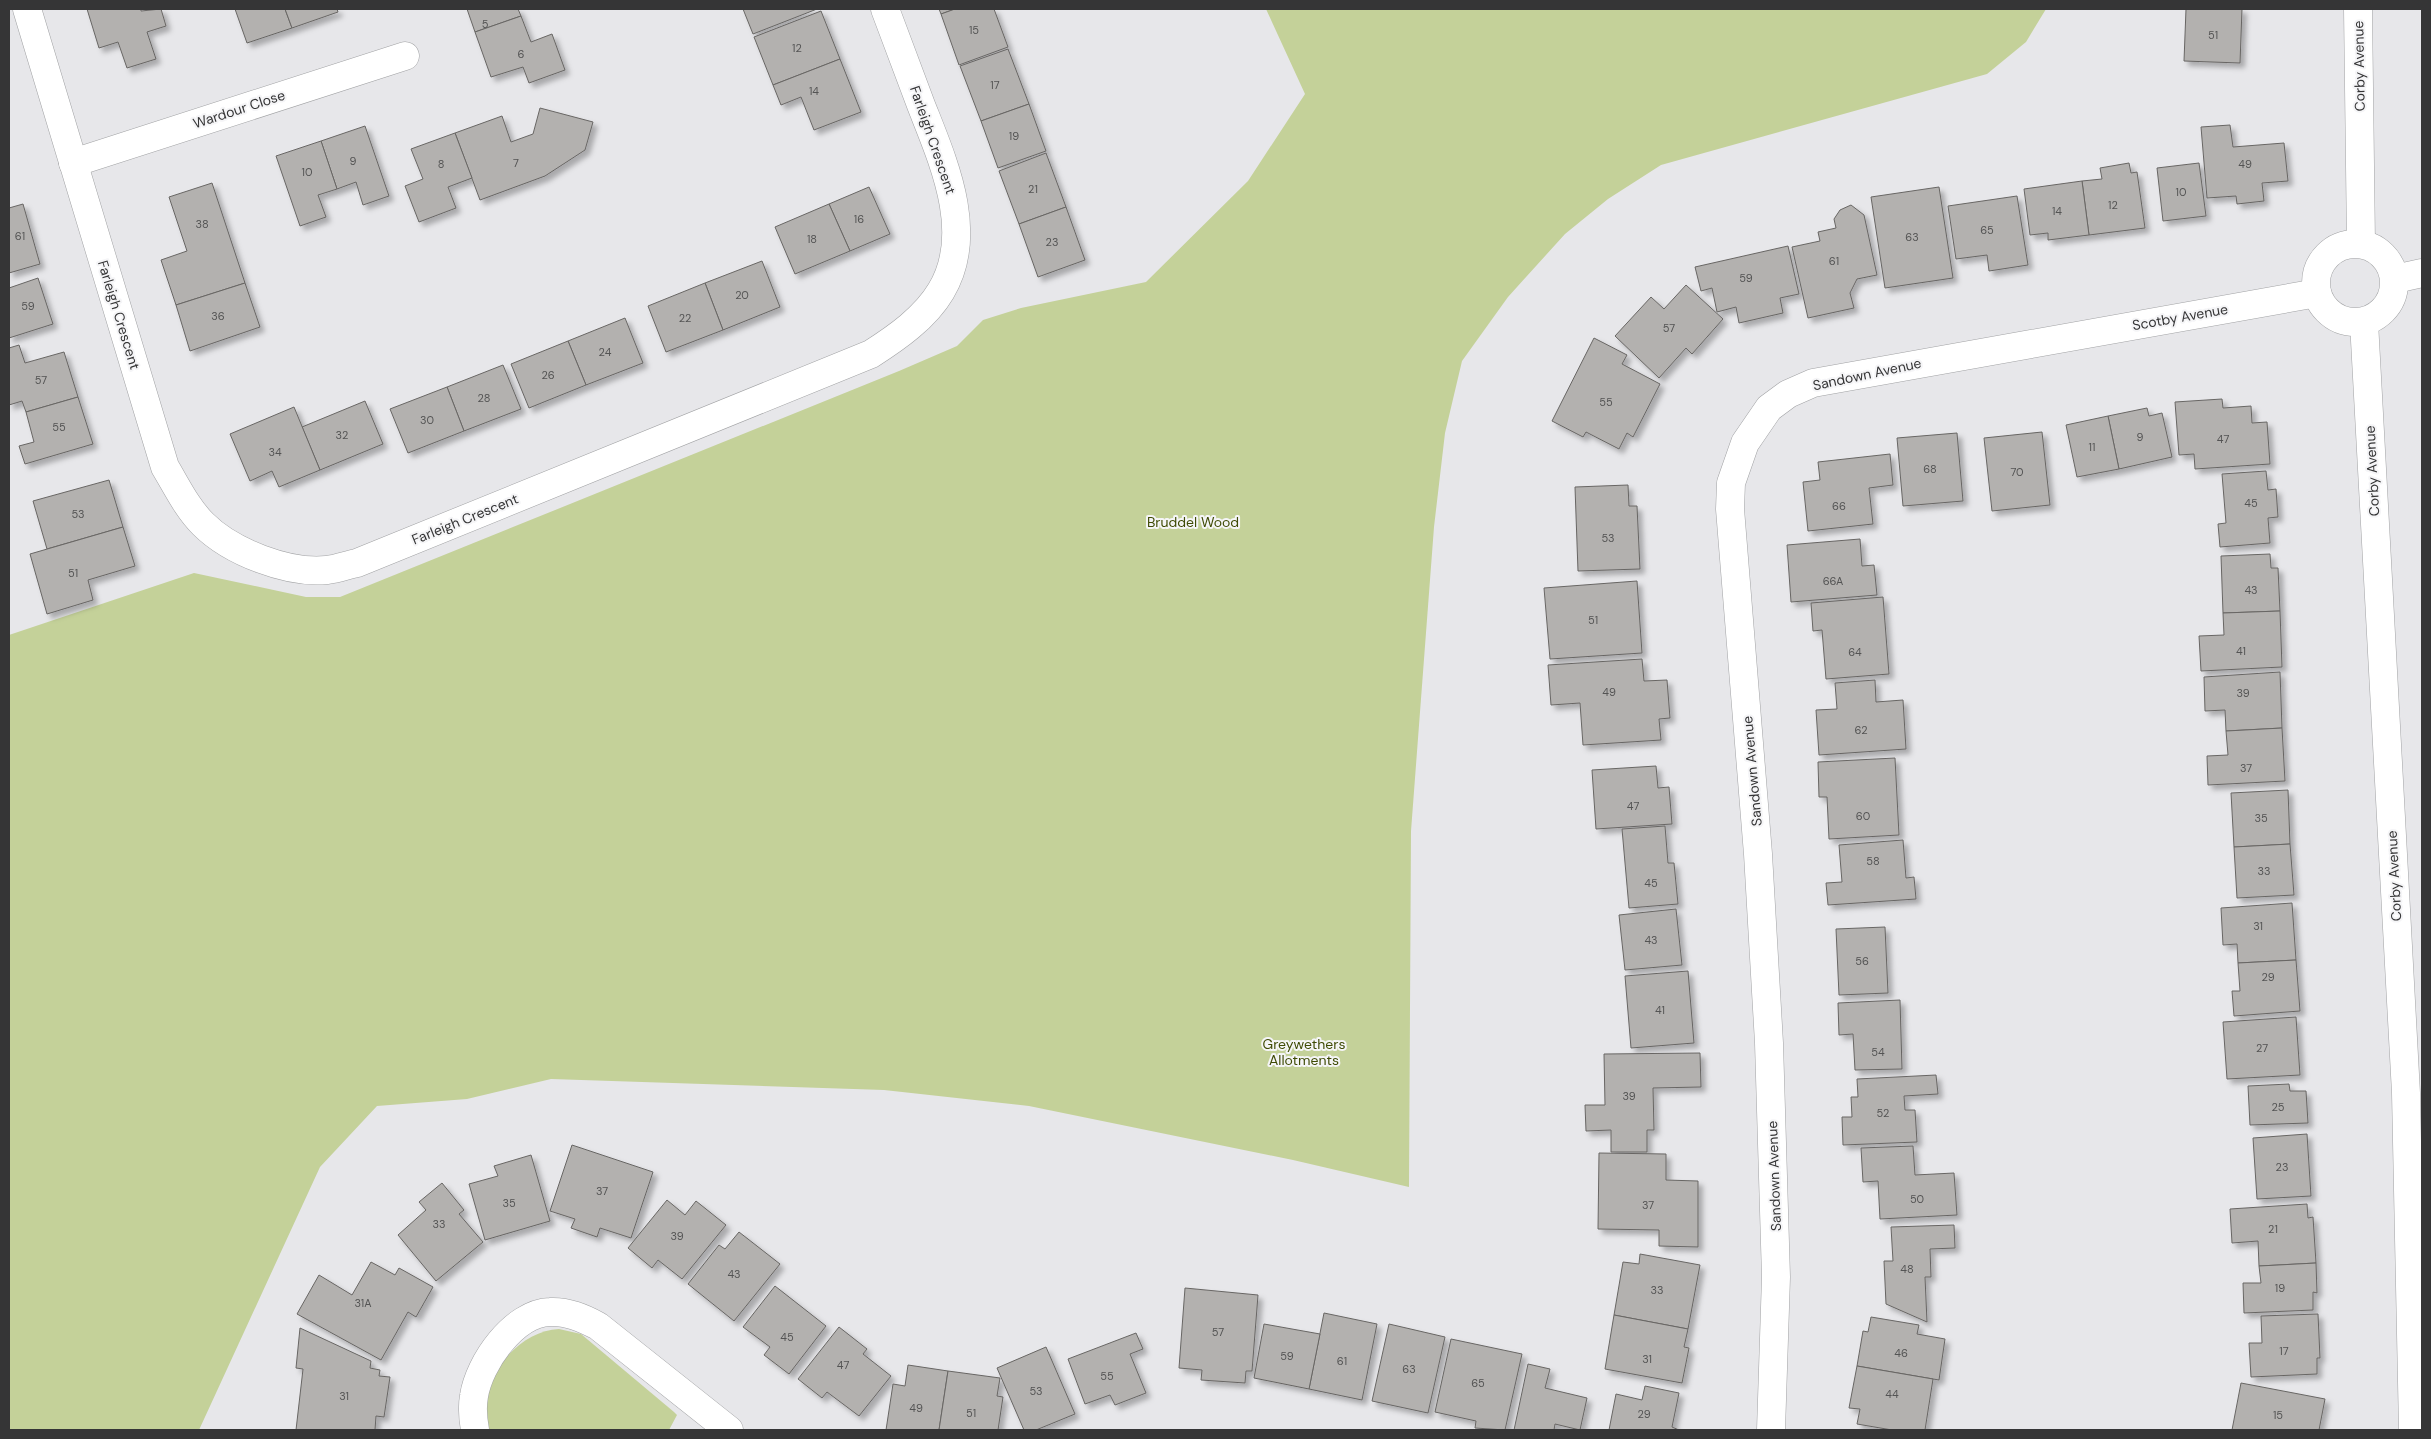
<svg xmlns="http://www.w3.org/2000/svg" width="2431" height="1439" viewBox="0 0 2431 1439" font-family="'DM Sans',sans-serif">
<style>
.green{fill:#c4d199}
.building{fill:#b3b1af;stroke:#686664;filter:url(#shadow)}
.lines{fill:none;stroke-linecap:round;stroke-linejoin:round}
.minor-casing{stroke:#a1a2a4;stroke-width:29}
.minor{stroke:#fff;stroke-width:28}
.labels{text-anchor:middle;stroke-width:4;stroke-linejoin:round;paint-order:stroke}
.number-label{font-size:11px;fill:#545454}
.street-label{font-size:14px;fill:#353536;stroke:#f5f5f7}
.park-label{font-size:14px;fill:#3f4b05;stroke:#f5f5f7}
</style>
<defs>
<filter id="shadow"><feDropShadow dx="4.5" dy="4.5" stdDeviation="2.5" flood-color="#0004"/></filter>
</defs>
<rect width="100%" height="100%" fill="#e7e7ea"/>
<!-- green -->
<g class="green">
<polygon points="1266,9 2046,9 2026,42 1987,74 1661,165 1608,199 1565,234 1508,297 1462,361 1445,433 1434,527 1411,831 1409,1187 1293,1160 1029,1106 884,1090 551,1079 467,1099 377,1106 320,1167 199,1430 9,1430 9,635 194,573 306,597 340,597 899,371 957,346 983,320 1021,308 1146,282 1248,181 1305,94"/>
<path d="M559,1329L581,1334L674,1412L677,1415L669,1430H489C472,1386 515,1331 559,1329Z"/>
</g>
<!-- building -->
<g class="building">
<polygon points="87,9 141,9 141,11 161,9 166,26 147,32 156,59 127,68 118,42 99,48"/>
<polygon points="235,9 285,9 292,28 247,43"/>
<polygon points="285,9 337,9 338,12 292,28"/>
<polygon points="467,9 518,9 521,16 475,32"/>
<polygon points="743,9 817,9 753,34"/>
<polygon points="939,9 955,9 941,14"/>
<polygon points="955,9 994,9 1008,47 959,65 941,14"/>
<polygon points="2186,9 2242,9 2240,63 2184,61"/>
<polygon points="821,11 840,59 773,85 754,37"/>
<polygon points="521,16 531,42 552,34 565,70 529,83 523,67 491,77 475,32"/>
<polygon points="1008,49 1029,104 981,121 960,66"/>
<polygon points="840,59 861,112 814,130 801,97 781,105 773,85"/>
<polygon points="1029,104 1046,151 998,168 981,121"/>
<polygon points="540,108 593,122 585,150 545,176 480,200 455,133 502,116 511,142 533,134"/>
<polygon points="2230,125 2233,147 2284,143 2288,181 2262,183 2264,201 2237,204 2236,196 2207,198 2201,127"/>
<polygon points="365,126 389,196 363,205 356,182 337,189 321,141"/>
<polygon points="455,133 472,178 448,187 456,208 419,222 405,186 423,179 411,149"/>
<polygon points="321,141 337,189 318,195 326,217 300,226 276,156"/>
<polygon points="1046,153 1066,207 1019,224 999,171"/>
<polygon points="2129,163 2131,173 2137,172 2145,228 2089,235 2082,181 2102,179 2100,168"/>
<polygon points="2199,163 2206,216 2163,221 2157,168"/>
<polygon points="2082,181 2089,235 2048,240 2048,233 2030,235 2024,189"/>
<polygon points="212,183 245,283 176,305 161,260 187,251 169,197"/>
<polygon points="869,187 890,234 850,251 829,204"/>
<polygon points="1939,187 1953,278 1885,288 1871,197"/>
<polygon points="2017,196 2028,265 1989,271 1987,255 1956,259 1948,206"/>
<polygon points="23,204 40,264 9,273 9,208"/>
<polygon points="829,204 850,251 795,274 775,227"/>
<polygon points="1851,205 1864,215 1877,275 1857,279 1850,293 1854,308 1808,318 1792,247 1820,241 1818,232 1836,228 1834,219 1840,210"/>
<polygon points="1066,207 1085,260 1038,277 1019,224"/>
<polygon points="1788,246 1799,294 1780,298 1783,313 1739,323 1736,307 1717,312 1712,288 1701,291 1695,267"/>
<polygon points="762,261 780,307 723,330 705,283"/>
<polygon points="38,278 53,324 9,338 9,288"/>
<polygon points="245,283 260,327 190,351 176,305"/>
<polygon points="705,283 723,330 666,352 648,306"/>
<polygon points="1686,285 1723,319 1692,354 1686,348 1659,378 1615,336 1651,297 1664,309"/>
<polygon points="625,318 643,363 586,385 568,341"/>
<polygon points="1594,338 1627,355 1622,364 1660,384 1633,437 1627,433 1619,449 1586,432 1583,437 1552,421"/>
<polygon points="568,341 586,385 529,408 511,364"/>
<polygon points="19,345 25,363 64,352 78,397 26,412 22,401 9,405 9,348"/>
<polygon points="503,365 521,409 464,431 447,387"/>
<polygon points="447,387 464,431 408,453 390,409"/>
<polygon points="78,397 93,444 25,464 19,446 34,442 26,412"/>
<polygon points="2222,399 2223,408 2251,406 2252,423 2267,422 2270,464 2195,469 2194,454 2179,455 2175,402"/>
<polygon points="365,401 383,444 320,470 302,427"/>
<polygon points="294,407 320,470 279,487 272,471 250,481 230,434"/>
<polygon points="2147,408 2149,416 2162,413 2172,457 2119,469 2108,416"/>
<polygon points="2108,416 2119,469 2077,477 2066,425"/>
<polygon points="2042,432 2050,505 1992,511 1984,438"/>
<polygon points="1957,433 1963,501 1903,506 1897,438"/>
<polygon points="1890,454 1893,485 1869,488 1873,524 1808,531 1803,482 1820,480 1818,462"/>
<polygon points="2266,471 2268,490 2276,489 2278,517 2268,518 2270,543 2220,547 2218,524 2226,523 2222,474"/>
<polygon points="109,480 123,527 47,549 33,501"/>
<polygon points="1628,485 1629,506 1637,506 1640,569 1578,571 1575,487"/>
<polygon points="123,527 135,566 88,580 93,600 47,614 30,554"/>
<polygon points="1860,539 1862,566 1874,565 1877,595 1791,602 1787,545"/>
<polygon points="2270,554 2271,568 2278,568 2280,611 2223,613 2221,556"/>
<polygon points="1637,581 1642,653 1550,659 1544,588"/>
<polygon points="1883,597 1889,674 1826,679 1822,630 1813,631 1811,603"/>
<polygon points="2280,611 2282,667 2201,671 2199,636 2224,635 2223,613"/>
<polygon points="1642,659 1644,681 1667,680 1670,718 1659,719 1661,740 1583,745 1580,703 1551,705 1548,665"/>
<polygon points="2280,672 2282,728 2226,731 2225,710 2205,711 2204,677"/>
<polygon points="1875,680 1876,702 1903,700 1906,749 1819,755 1816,710 1837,709 1835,683"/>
<polygon points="2282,728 2285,781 2208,785 2207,756 2228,755 2226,731"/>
<polygon points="1895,758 1899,835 1829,839 1827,797 1819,797 1818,762"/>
<polygon points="1656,766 1658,788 1669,787 1672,824 1596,829 1592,770"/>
<polygon points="2288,790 2290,844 2234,847 2231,793"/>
<polygon points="1665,826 1668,863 1674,863 1678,904 1629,908 1622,829"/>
<polygon points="1903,840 1906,878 1914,877 1916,899 1828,905 1826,883 1842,882 1839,845"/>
<polygon points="2290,844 2294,895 2237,898 2234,847"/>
<polygon points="2292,903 2296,960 2238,963 2237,944 2223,945 2221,908"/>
<polygon points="1676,909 1682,965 1625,970 1619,915"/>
<polygon points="1885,927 1888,993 1839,995 1836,929"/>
<polygon points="2296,960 2300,1011 2234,1016 2232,991 2240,991 2238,963"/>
<polygon points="1688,971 1694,1043 1631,1048 1625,976"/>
<polygon points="1900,1000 1902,1069 1855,1070 1853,1034 1839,1035 1838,1003"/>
<polygon points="2296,1017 2300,1075 2227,1079 2223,1022"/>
<polygon points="1700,1053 1701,1087 1653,1088 1654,1130 1647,1130 1647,1152 1611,1152 1611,1130 1586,1131 1585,1105 1605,1105 1604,1054"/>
<polygon points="1936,1075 1938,1094 1904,1096 1905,1110 1915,1110 1917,1142 1843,1145 1842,1117 1852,1117 1851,1097 1858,1097 1857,1079"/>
<polygon points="2289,1084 2290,1091 2306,1091 2308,1123 2250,1125 2248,1086"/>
<polygon points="2307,1134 2311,1196 2257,1199 2253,1138"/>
<polygon points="572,1145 653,1172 631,1238 600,1228 597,1237 571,1228 575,1219 550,1211"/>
<polygon points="1913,1146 1915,1175 1954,1173 1957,1215 1880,1219 1878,1181 1863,1182 1861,1148"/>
<polygon points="1599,1153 1666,1154 1666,1180 1698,1181 1698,1247 1659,1246 1659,1230 1598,1229"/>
<polygon points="531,1155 550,1221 485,1240 469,1184 498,1176 494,1166"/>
<polygon points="442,1183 464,1210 459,1214 483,1242 436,1281 398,1235 426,1210 419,1202"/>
<polygon points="667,1200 685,1215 696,1201 726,1225 682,1279 658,1260 652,1268 628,1248"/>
<polygon points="2307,1204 2308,1218 2313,1217 2316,1263 2259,1266 2258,1241 2232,1243 2230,1209"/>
<polygon points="1954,1225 1955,1248 1930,1249 1931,1277 1925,1277 1927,1322 1886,1304 1884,1261 1893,1261 1891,1227"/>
<polygon points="739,1232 780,1264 734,1321 688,1284 719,1245 725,1249"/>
<polygon points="1640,1254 1700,1265 1688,1329 1614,1315 1623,1262 1639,1264"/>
<polygon points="371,1262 395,1275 399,1268 433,1287 416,1317 408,1312 381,1360 297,1314 319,1275 352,1295"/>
<polygon points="2316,1263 2317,1293 2313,1292 2313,1310 2244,1313 2243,1283 2261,1283 2259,1266"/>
<polygon points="775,1286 826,1326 789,1374 764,1355 770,1347 743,1327"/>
<polygon points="1185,1288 1258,1295 1252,1371 1246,1371 1245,1383 1201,1380 1202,1370 1179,1368"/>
<polygon points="1324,1313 1377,1324 1362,1400 1309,1389"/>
<polygon points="2318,1314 2320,1358 2317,1358 2317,1374 2251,1377 2249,1343 2262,1343 2261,1316"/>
<polygon points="1614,1315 1688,1329 1684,1347 1689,1348 1682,1383 1605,1369"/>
<polygon points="1871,1317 1919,1325 1917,1334 1945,1339 1939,1380 1857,1366 1863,1331 1868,1332"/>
<polygon points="1264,1324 1320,1334 1309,1389 1254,1378"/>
<polygon points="1389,1324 1445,1337 1428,1413 1372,1401"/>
<polygon points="839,1327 867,1349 863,1354 891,1376 859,1416 827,1392 822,1398 798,1379"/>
<polygon points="300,1328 371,1361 370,1368 380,1370 379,1376 390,1377 384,1417 376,1416 375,1430 296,1430 303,1369 296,1368"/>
<polygon points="1136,1333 1143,1349 1130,1354 1146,1393 1115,1405 1110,1395 1085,1404 1068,1359"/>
<polygon points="1451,1339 1522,1354 1505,1430 1475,1428 1476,1421 1435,1412"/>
<polygon points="1046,1347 1075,1414 1036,1430 1024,1430 997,1368"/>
<polygon points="1528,1364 1550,1369 1545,1388 1587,1398 1580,1430 1555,1424 1554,1430 1514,1430"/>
<polygon points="908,1365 948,1371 939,1430 886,1430 893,1384 905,1386"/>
<polygon points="1857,1366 1933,1379 1925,1430 1892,1430 1857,1424 1860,1409 1849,1408"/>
<polygon points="948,1371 1000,1378 997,1396 1003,1397 998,1430 939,1430"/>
<polygon points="2241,1383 2325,1399 2319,1430 2232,1430"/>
<polygon points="1645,1386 1679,1393 1672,1427 1679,1430 1609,1430 1616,1394 1642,1400"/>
</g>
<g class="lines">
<!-- minor casing -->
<g class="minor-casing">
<g id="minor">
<path d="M27,9L165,467C177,487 187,508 203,524C231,552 288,574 327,570C337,569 347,565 357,563L871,354C896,338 925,318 941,291C976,233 943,161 921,105C909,73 897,41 885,9"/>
<polyline points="2358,9 2361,244"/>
<polyline points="73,163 405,56"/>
<circle cx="2355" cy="283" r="39"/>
<polyline points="2395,279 2422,273"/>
<polyline points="2364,322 2406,1093 2413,1430"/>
<path d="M475,1430C473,1419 472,1407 474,1396C479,1363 514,1313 550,1312C567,1311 583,1318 598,1326L729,1430"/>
<polyline points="1771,1430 1776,1277 1769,1043 1758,854 1730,509 1731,483 1745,443 1769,408 1788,394 1813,383 2317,293"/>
</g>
</g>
<!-- minor -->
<use href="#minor" class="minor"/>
</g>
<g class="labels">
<!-- number labels -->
<g class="number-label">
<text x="485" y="28">5</text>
<text x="974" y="34">15</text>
<text x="2213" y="39">51</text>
<text x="797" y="52">12</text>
<text x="521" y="58">6</text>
<text x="995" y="89">17</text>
<text x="814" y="95">14</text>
<text x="1014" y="140">19</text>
<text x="353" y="165">9</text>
<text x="516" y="167">7</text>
<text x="441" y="168">8</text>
<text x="2245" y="168">49</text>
<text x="307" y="176">10</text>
<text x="1033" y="193">21</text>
<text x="2181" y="196">10</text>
<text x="2113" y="209">12</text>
<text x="2057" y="215">14</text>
<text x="859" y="223">16</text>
<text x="202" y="228">38</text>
<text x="1987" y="234">65</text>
<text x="20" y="240">61</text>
<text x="1912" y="241">63</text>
<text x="812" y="243">18</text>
<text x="1052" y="246">23</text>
<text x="1834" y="265">61</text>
<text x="1746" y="282">59</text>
<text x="742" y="299">20</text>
<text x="28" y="310">59</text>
<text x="218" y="320">36</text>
<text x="685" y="322">22</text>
<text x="1669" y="332">57</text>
<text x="605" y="356">24</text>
<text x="548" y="379">26</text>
<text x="41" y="384">57</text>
<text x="484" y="402">28</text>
<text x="1606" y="406">55</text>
<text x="427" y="424">30</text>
<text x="59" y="431">55</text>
<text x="342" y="439">32</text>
<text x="2140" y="441">9</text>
<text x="2223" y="443">47</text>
<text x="2092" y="451">11</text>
<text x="275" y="456">34</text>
<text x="1930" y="473">68</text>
<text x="2017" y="476">70</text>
<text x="2251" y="507">45</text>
<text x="1839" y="510">66</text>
<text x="78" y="518">53</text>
<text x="1608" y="542">53</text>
<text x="73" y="577">51</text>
<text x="1833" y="585">66A</text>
<text x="2251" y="594">43</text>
<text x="1593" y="624">51</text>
<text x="2241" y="655">41</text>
<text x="1855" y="656">64</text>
<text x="1609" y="696">49</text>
<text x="2243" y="697">39</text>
<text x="1861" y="734">62</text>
<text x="2246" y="772">37</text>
<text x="1633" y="810">47</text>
<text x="1863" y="820">60</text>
<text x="2261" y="822">35</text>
<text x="1873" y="865">58</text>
<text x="2264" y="875">33</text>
<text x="1651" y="887">45</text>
<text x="2258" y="930">31</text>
<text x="1651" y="944">43</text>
<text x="1862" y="965">56</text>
<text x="2268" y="981">29</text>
<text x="1660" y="1014">41</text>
<text x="2262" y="1052">27</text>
<text x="1878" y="1056">54</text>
<text x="1629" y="1100">39</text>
<text x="2278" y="1111">25</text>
<text x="1883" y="1117">52</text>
<text x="2282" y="1171">23</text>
<text x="602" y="1195">37</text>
<text x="1917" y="1203">50</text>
<text x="509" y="1207">35</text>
<text x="1648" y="1209">37</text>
<text x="439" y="1228">33</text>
<text x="2273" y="1233">21</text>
<text x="677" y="1240">39</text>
<text x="1907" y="1273">48</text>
<text x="734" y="1278">43</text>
<text x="2280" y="1292">19</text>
<text x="1657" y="1294">33</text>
<text x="363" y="1307">31A</text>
<text x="1218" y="1336">57</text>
<text x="787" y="1341">45</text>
<text x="2284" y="1355">17</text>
<text x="1901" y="1357">46</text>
<text x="1287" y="1360">59</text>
<text x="1647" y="1363">31</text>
<text x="1342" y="1365">61</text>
<text x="843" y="1369">47</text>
<text x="1409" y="1373">63</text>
<text x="1107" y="1380">55</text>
<text x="1478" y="1387">65</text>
<text x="1036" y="1395">53</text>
<text x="1892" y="1398">44</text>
<text x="344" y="1400">31</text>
<text x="916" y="1412">49</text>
<text x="971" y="1417">51</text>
<text x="1644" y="1418">29</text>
<text x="2278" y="1419">15</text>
</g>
<!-- street labels -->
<g class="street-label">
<text transform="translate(2359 66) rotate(-91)" y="5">Corby Avenue</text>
<text transform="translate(239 109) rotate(-18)" y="5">Wardour Close</text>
<text transform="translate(933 140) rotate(71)" y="5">Farleigh Crescent</text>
<text transform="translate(119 315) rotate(73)" y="5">Farleigh Crescent</text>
<text transform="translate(2180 317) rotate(-10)" y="5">Scotby Avenue</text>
<text transform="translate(1867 374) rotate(-12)" y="5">Sandown Avenue</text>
<text transform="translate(2372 471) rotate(-93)" y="5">Corby Avenue</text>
<text transform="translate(465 519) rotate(-22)" y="5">Farleigh Crescent</text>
<text transform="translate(1752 771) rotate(-95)" y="5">Sandown Avenue</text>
<text transform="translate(2394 876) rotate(-93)" y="5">Corby Avenue</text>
<text transform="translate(1774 1176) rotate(-92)" y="5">Sandown Avenue</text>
</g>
<!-- park labels -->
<g class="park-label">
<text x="1193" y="527">Bruddel Wood</text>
<text x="1304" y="1049">Greywethers<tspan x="1304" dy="16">Allotments</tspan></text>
</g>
</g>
<!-- border -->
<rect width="2431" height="1439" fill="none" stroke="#353536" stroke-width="20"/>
</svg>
